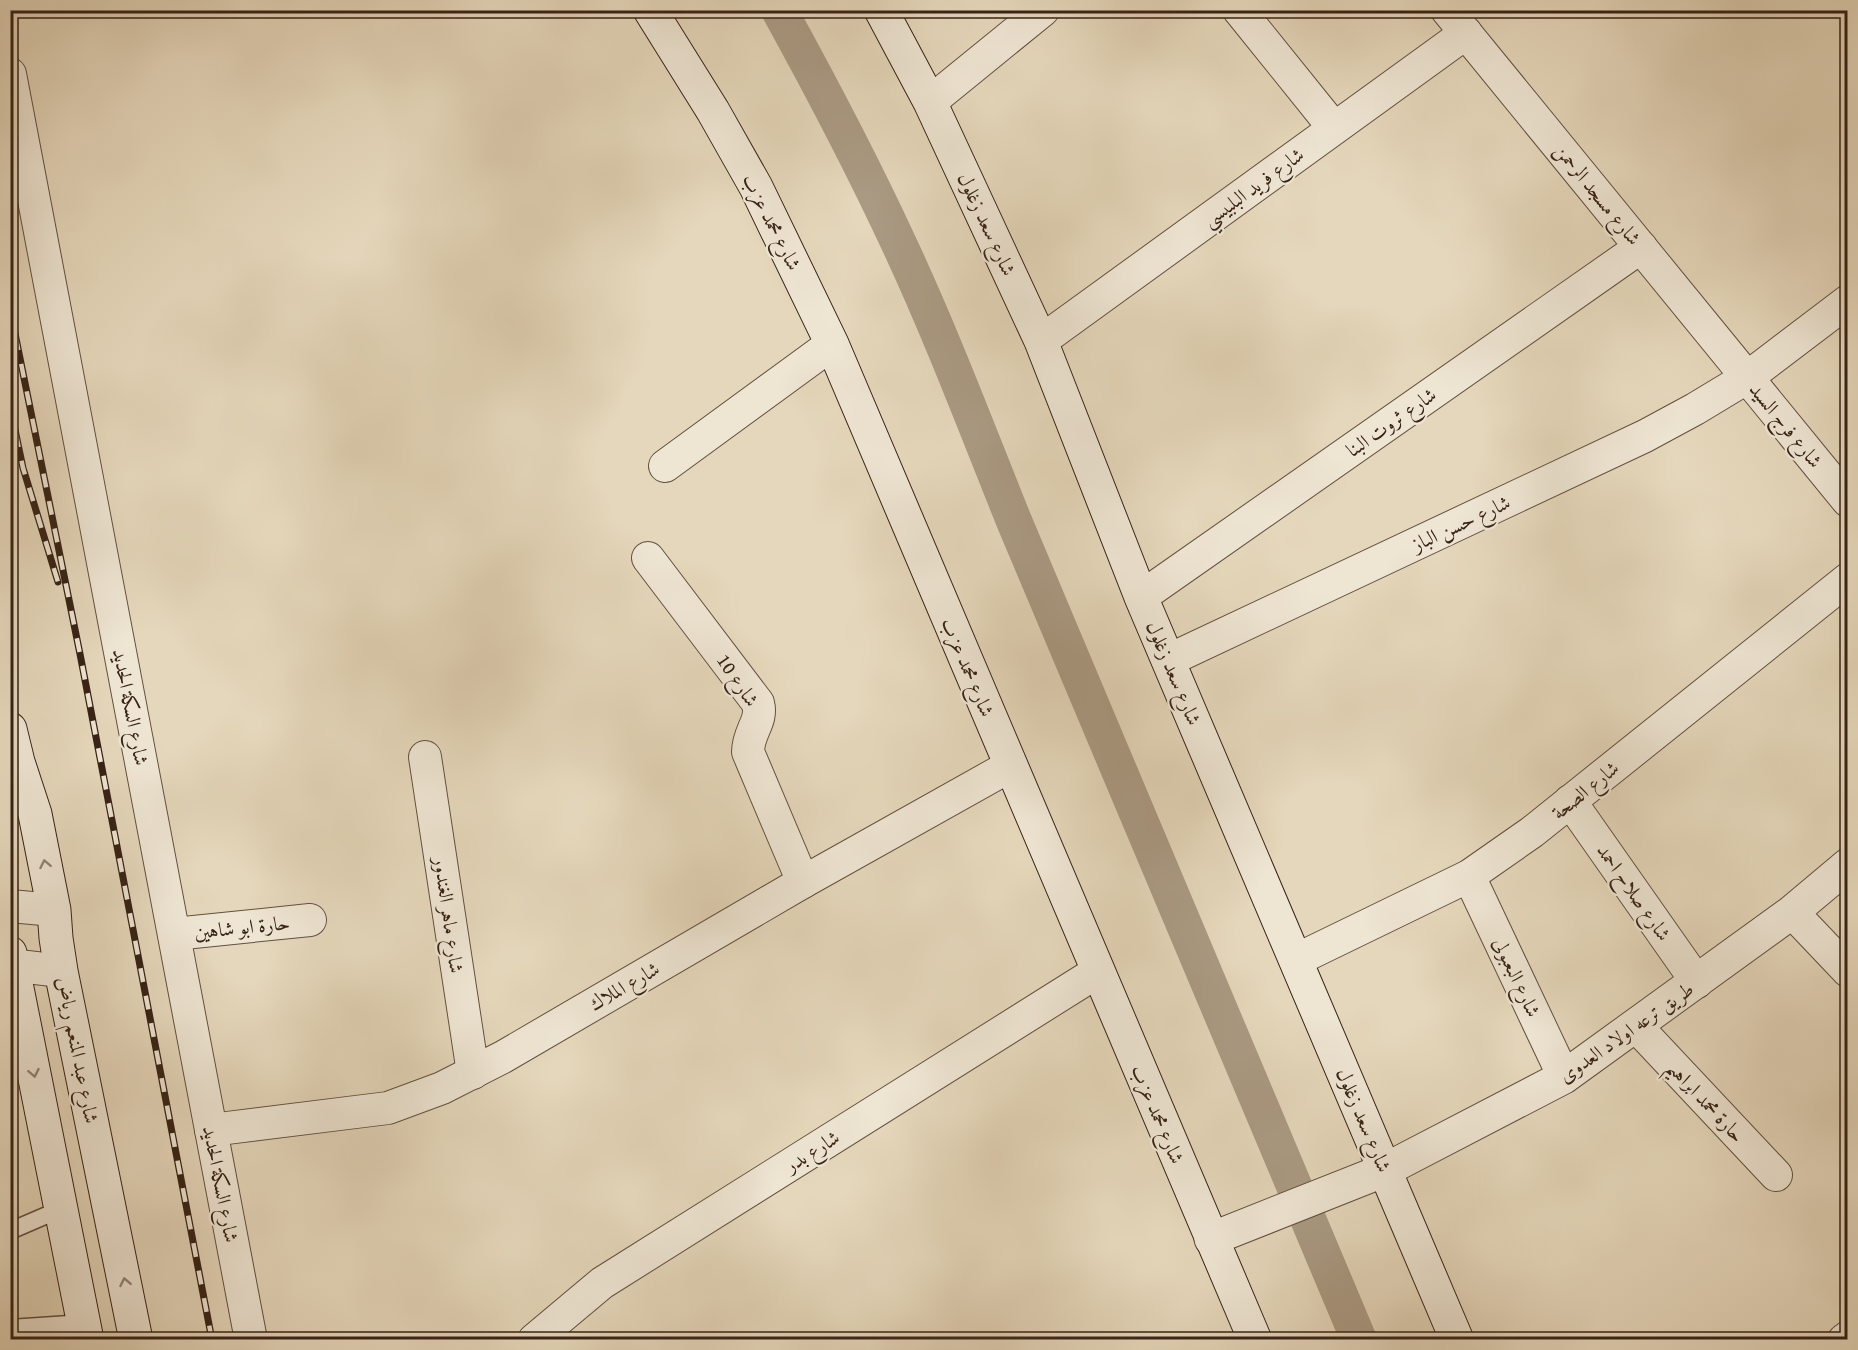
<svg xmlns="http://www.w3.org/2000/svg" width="1858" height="1350" viewBox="0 0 1858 1350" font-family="'Gentium Book Plus',Amiri,serif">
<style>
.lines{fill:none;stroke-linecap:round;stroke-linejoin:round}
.canal{stroke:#aa9a83;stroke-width:36}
.service-casing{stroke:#62503f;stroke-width:19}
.minor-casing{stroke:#62503f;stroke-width:34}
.tertiary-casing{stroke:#62503f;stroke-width:35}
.secondary-casing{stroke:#372316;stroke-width:35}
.service{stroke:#eee5d3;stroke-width:16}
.minor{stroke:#eee5d3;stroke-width:32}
.tertiary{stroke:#eee5d3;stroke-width:33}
.secondary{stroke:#eee5d3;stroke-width:33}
.rail-casing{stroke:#372316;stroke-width:7}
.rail{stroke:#eee5d3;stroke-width:4.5;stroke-dasharray:14;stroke-linecap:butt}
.oneway{stroke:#928474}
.labels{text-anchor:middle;stroke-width:4.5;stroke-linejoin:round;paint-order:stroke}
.street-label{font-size:20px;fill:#372316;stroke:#eee5d3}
</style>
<rect width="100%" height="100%" fill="#e5d7bb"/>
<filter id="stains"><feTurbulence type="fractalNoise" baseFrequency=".00333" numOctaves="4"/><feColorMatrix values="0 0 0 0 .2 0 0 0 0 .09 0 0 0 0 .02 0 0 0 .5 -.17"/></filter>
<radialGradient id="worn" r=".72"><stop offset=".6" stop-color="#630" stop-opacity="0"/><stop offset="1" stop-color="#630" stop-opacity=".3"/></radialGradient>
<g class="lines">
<!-- canal -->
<path class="canal" d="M779,10C822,88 863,166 900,246C942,336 977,429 1014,521L1359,1340"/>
<!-- service casing -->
<g class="service-casing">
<g id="service">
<polyline points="10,1231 61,1209"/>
<polyline points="10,1328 84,1323"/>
</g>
</g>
<!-- minor casing -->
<g class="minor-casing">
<g id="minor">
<polyline points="1239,10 1334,128"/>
<polyline points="1447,10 1848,501"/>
<polyline points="10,74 251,1340"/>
<polyline points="930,102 1043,10"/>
<polyline points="1041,341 1466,33"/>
<polyline points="665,466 832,344"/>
<path d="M648,558L758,703C763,722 748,731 748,752L803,882"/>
<polyline points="1141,597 1641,247"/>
<polyline points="1169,660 1645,436 1695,409 1748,377 1848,301"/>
<polyline points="425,757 473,1073"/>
<polyline points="1570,801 1697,982"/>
<polyline points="1469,876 1564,1077"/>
<polyline points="10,906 54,910"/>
<polyline points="1792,912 1848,971"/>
<polyline points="174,934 310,920"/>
<polyline points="1296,960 1469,876 1532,832 1848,579"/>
<polyline points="10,965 61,971"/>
<polyline points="1636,1026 1776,1175"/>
<polyline points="211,1130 388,1108 442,1088 503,1057 803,882 1010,766"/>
<polyline points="534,1340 602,1283 1097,972"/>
<polyline points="1844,1340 1848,1337"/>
</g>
</g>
<!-- tertiary casing -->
<g class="tertiary-casing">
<polyline id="tertiary" points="1211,1239 1385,1170 1564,1077 1792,912 1848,865"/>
</g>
<!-- secondary casing -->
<g class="secondary-casing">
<g id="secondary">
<polyline points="650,10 713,111 756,187 832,344 1255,1340"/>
<polyline points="881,10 930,102 1041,341 1141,597 1457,1340"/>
<polyline points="10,729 18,762 35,814 54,910 56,938 61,971 136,1340"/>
<polyline points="10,953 87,1340"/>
</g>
</g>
<!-- service -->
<use href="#service" class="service"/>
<!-- minor -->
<use href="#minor" class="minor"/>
<!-- tertiary -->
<use href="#tertiary" class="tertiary"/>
<!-- secondary -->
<use href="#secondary" class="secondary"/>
<!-- rail casing -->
<g class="rail-casing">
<g id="rail">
<polyline points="10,309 80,654 212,1340"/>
<polyline points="10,406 23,468 58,582"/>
</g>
</g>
<!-- rail -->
<use href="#rail" class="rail"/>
</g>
<!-- one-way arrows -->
<defs><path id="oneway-chevron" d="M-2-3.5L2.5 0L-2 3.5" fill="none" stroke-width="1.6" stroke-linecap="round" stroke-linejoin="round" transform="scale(1.5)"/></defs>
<g class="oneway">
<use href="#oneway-chevron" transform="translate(45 864) rotate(-101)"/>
<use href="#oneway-chevron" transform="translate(34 1073) rotate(79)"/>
<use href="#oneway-chevron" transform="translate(125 1282) rotate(-101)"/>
</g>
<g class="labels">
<!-- street labels -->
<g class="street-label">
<text transform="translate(1253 187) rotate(-36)" y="7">شارع فريد البلبيسي</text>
<text transform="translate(1598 194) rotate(51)" y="7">شارع مسجد الرحمن</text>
<text transform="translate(772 222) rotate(63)" y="7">شارع محمد عزب</text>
<text transform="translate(987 224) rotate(65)" y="7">شارع سعد زغلول</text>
<text transform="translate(1391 422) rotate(-35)" y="7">شارع ثروت البنا</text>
<text transform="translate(1786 425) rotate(51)" y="7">شارع فرج السيد</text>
<text transform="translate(1461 523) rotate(-25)" y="7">شارع حسن الباز</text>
<text transform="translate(968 667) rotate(67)" y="7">شارع محمد عزب</text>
<text transform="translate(1174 673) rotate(67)" y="7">شارع سعد زغلول</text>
<text transform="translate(738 680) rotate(56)" y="7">شارع 10</text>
<text transform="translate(131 707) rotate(79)" y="7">شارع السكة الحديد</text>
<text transform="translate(1585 790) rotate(-39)" y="7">شارع الصحة</text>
<text transform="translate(1634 892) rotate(55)" y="7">شارع صلاح احمد</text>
<text transform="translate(449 915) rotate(82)" y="7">شارع ماهر الغندور</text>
<text transform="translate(242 927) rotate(-6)" y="7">حارة ابو شاهين</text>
<text transform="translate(1517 977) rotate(65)" y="7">شارع البعبولى</text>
<text transform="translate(624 986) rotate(-30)" y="7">شارع الملاك</text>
<text transform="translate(1626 1032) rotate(-35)" y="7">طريق ترعه اولاد العدوى</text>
<text transform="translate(78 1050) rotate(79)" y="7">شارع عبد المنعم رياض</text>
<text transform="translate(1706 1101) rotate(47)" y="7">حارة محمد ابراهيم</text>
<text transform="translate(1158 1114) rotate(67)" y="7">شارع محمد عزب</text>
<text transform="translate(1364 1120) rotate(67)" y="7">شارع سعد زغلول</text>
<text transform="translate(812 1151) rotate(-32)" y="7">شارع بدر</text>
<text transform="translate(221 1184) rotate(79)" y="7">شارع السكة الحديد</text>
</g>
</g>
<!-- margin -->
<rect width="1858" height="1350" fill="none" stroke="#e5d7bb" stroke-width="36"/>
<rect x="12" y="12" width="1834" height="1326" fill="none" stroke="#372316" stroke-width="3"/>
<rect x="18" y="18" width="1822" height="1314" fill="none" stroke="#372316" stroke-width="1.5"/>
<rect width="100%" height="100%" filter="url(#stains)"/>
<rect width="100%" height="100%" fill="url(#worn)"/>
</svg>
